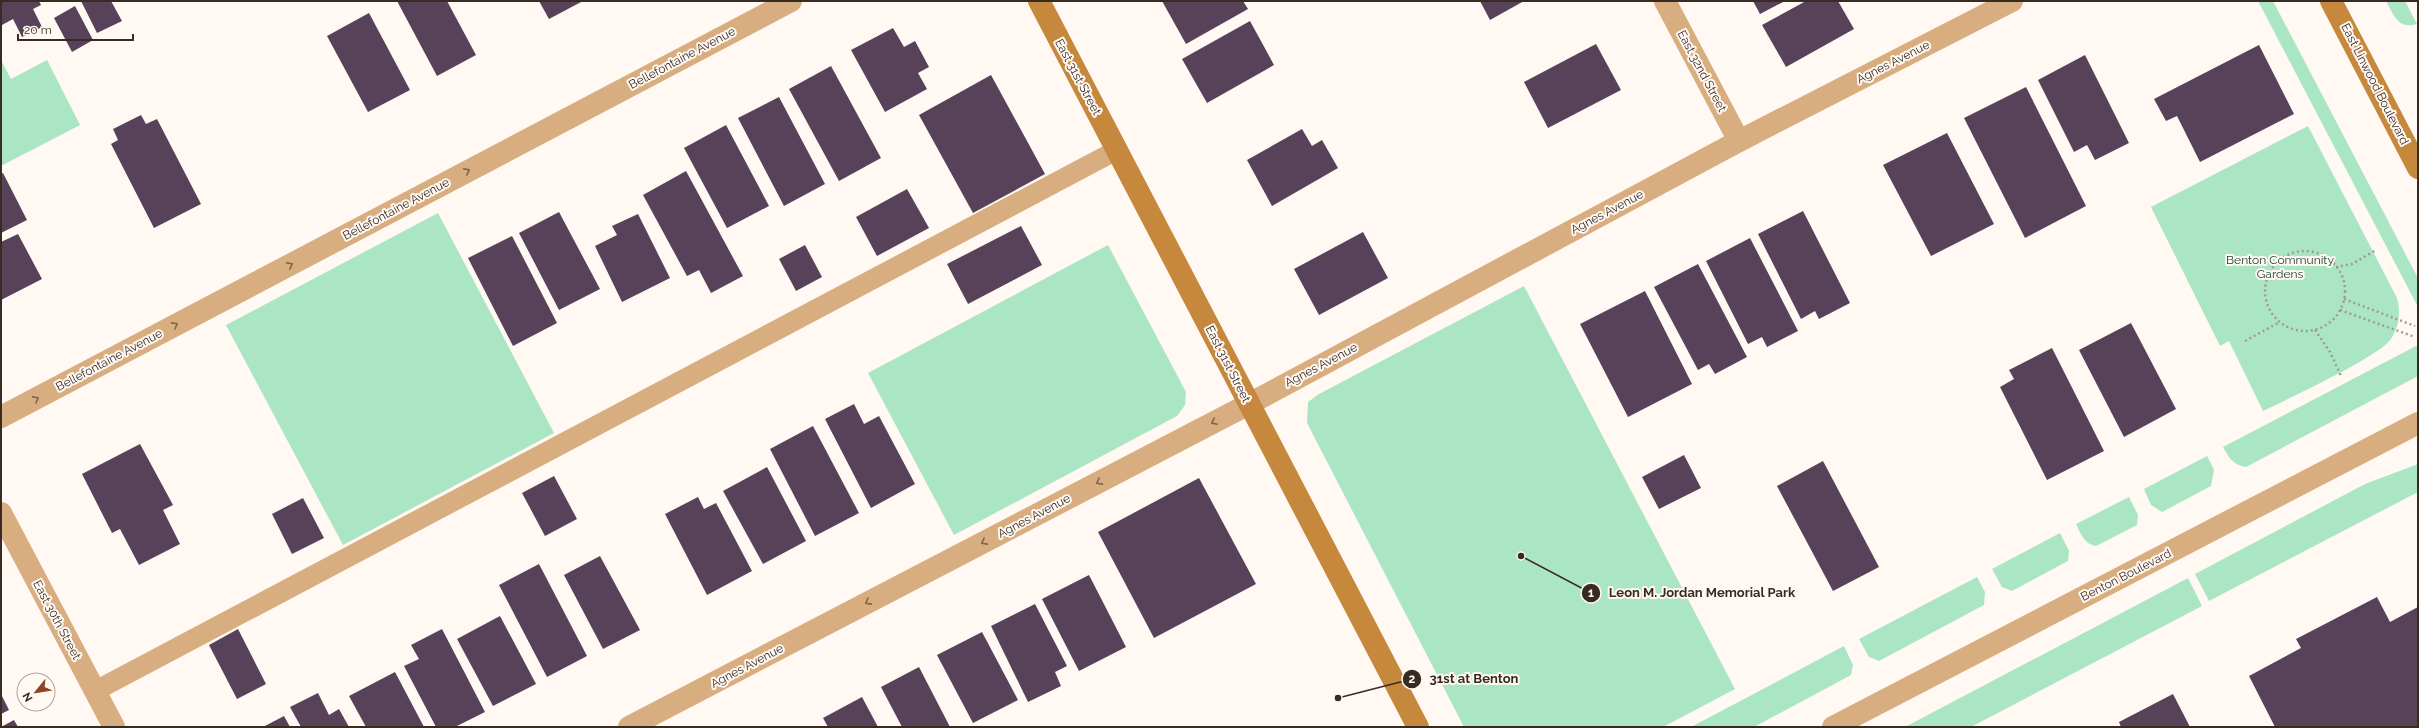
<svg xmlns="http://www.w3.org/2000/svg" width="2419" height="728" viewBox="0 0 2419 728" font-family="Raleway,sans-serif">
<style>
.green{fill:#abe6c4}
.building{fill:#58425a}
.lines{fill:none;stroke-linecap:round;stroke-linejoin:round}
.path{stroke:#a39993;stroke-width:2.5;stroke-dasharray:2 3;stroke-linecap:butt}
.service{stroke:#d8ae80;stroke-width:20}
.minor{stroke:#d8ae80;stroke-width:22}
.tertiary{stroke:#d8ae80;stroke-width:22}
.secondary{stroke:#c5883c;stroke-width:22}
.oneway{stroke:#7f664c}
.labels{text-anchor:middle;stroke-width:4;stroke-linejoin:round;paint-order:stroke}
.street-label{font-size:12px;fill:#372b22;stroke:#fff8f3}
.park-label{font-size:12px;fill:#163d2a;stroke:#fff8f3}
.leader{fill:none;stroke:#372b22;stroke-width:1.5}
.callout-dot{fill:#372b22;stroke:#fff8f3;stroke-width:1.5}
.mark-label{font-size:12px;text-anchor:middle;font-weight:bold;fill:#fff}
.callout-label{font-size:13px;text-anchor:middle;font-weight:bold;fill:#372b22;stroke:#fff8f3;stroke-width:4;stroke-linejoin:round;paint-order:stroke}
</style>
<rect width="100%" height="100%" fill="#fff8f3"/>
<!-- green -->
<g class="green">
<polygon points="2258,1 2273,1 2418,278 2418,307"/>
<path d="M2386,1H2405L2417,24C2398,30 2394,15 2386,1Z"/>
<polygon points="1,60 11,79 47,60 80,125 1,166"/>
<path d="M2308,126L2397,298C2401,312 2399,327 2391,339C2379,357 2287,399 2263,411L2229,341L2220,346L2151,207Z"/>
<polygon points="438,213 554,433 343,545 226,325"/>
<polygon points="1108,245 1186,392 1185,405 1177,416 954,535 868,373"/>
<polygon points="1524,286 1735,689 1663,727 1464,727 1307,423 1308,402 1319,394"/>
<path d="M2418,345V376L2246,467C2233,465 2229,458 2223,447Z"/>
<polygon points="2207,456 2214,470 2211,486 2162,512 2151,505 2144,489"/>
<polygon points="2418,464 2418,492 2209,601 2195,574 2365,484"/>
<path d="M2129,497L2138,515L2137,525L2096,546C2084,544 2081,534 2076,524Z"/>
<polygon points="2060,533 2069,551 2068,561 2012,591 2002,587 1992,569"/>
<polygon points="1977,577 1985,592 1984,605 1879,661 1869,657 1859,639"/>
<polygon points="2188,578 2202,606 1971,727 1905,727"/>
<polygon points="1844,646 1853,665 1851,675 1754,727 1691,727"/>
</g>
<!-- building -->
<g class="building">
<polygon points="1,1 39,1 41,5 33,9 42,27 22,37 13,19 2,25"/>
<polygon points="81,1 111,1 122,21 97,33"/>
<polygon points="397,1 447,1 476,55 437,76"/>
<polygon points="539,1 583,1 549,19"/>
<polygon points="1162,1 1243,1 1248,9 1186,44"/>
<polygon points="1480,1 1524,1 1490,20"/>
<polygon points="1753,1 1785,1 1760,14"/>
<polygon points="1806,1 1838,1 1854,29 1786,67 1762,25"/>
<polygon points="75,6 93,40 72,52 54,18"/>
<polygon points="369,13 410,90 368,112 327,36"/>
<polygon points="1250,21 1274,65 1207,103 1182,59"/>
<polygon points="893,28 904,47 915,41 929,67 918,73 927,89 885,112 851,50"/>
<polygon points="1596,44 1621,90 1548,128 1524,82"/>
<polygon points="2259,45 2294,114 2200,162 2177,116 2166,121 2154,99"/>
<polygon points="2085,55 2129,143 2095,160 2087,145 2074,152 2038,80"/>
<polygon points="831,66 881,158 839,181 789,89"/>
<polygon points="991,75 1045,174 973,213 919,115"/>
<polygon points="2026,87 2086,206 2025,238 1964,118"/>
<polygon points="779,97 825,184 784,206 738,118"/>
<polygon points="141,115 146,124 157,119 201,204 154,228 111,144 118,140 113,129"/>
<polygon points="726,125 769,206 727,228 684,148"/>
<polygon points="1302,129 1312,146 1322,140 1338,168 1272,206 1247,160"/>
<polygon points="1947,133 1994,224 1931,256 1883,165"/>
<polygon points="686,171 743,276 711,293 699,270 687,276 643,195"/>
<polygon points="3,173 27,220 1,233 1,174"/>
<polygon points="907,189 929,228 877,256 856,217"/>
<polygon points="1803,211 1850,303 1819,319 1815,311 1801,319 1758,234"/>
<polygon points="559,212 600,289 559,310 519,233"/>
<polygon points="638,214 670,278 622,302 595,246 617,235 612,226"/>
<polygon points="1021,226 1042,265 968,304 947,264"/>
<polygon points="1363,232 1388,278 1319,315 1294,269"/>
<polygon points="18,234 42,279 1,300 1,242"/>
<polygon points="512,236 557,323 513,346 468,258"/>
<polygon points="1750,238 1798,331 1767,347 1762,337 1748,344 1706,261"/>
<polygon points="805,245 822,277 796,291 779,259"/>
<polygon points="1698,264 1747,357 1715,374 1709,364 1698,370 1654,287"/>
<polygon points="1645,291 1692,384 1628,417 1580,324"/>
<polygon points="2131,323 2176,409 2124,437 2079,350"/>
<polygon points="2052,348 2104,451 2047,480 2000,387 2014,379 2009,370"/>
<polygon points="854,404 864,424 879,416 915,484 871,508 825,419"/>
<polygon points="813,426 859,513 815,536 770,449"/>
<polygon points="140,444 173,505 163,510 180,544 139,565 120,529 112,533 82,474"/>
<polygon points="1684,455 1701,488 1659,509 1642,477"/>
<polygon points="1823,461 1879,567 1833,591 1777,486"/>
<polygon points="767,467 806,541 763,564 723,491"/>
<polygon points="554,476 577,519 545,536 522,493"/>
<polygon points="1199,478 1256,584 1154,638 1098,532"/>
<polygon points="698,497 704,509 716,503 752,571 707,595 665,514"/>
<polygon points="303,498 324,538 292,554 272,514"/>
<polygon points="600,556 640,630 603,649 564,575"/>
<polygon points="539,564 587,656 547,677 499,585"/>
<polygon points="1089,575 1126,647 1079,671 1042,599"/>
<polygon points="2377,597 2390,622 2418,607 2418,727 2275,727 2249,676 2301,648 2296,639"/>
<polygon points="1035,604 1067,666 1055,672 1061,686 1028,702 991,626"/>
<polygon points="500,616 536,684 493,706 457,639"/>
<polygon points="238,629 266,684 237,699 209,645"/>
<polygon points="442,629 485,712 455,727 436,727 404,666 419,659 411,645"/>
<polygon points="982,632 1018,700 973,723 937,655"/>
<polygon points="919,667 950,727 902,727 881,687"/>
<polygon points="395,672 424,727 366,727 349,696"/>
<polygon points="318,693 329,715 339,709 349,727 301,727 290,707"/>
<polygon points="1,694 9,710 1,714"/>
<polygon points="2173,694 2190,727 2121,727 2119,722"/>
<polygon points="862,697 878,727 828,727 823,718"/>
<polygon points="284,716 290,727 263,727"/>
<polygon points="14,720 18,727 1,727"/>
</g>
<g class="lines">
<!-- path -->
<g class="path">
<circle cx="2305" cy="291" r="40"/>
<polyline points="2336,267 2352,264 2376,250"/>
<polyline points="2344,299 2415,326"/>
<polyline points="2340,310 2415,337"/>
<polyline points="2315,330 2330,352 2341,376"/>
<polyline points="2245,341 2280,322"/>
</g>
<!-- service -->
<polyline class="service" points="95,691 1117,150"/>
<!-- minor -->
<g class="minor">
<polyline points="1665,1 1739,141"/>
<polyline points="1,417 791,1"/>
<polyline points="1,513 114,727"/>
<polyline points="629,727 1249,404 1739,141 2012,1"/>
</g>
<!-- tertiary -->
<polyline class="tertiary" points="1833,727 2418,423"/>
<!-- secondary -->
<g class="secondary">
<polyline points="1039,1 1418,727"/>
<polyline points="2331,1 2418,168"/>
</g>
</g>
<!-- one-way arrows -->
<defs><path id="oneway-chevron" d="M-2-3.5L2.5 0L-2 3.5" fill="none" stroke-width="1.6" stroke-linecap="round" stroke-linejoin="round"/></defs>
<g class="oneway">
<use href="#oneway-chevron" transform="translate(467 171) rotate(-28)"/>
<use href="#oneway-chevron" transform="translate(290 265) rotate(-28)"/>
<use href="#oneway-chevron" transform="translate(175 325) rotate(-28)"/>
<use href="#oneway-chevron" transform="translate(36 399) rotate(-28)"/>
<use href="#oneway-chevron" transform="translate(1214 422) rotate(153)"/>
<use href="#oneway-chevron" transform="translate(1099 482) rotate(152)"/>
<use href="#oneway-chevron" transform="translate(984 542) rotate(152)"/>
<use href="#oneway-chevron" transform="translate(868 602) rotate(152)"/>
</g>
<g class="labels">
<!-- street labels -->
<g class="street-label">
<text transform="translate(682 58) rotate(-28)" y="4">Bellefontaine Avenue</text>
<text transform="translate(1893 62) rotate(-27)" y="4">Agnes Avenue</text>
<text transform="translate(1702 71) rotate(62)" y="4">East 32nd Street</text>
<text transform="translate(1078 77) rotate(62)" y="4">East 31st Street</text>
<text transform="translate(2375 84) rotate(63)" y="4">East Linwood Boulevard</text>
<text transform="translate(396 209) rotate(-28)" y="4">Bellefontaine Avenue</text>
<text transform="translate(1607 212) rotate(-28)" y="4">Agnes Avenue</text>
<text transform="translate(109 360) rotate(-28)" y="4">Bellefontaine Avenue</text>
<text transform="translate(1228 364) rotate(63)" y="4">East 31st Street</text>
<text transform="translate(1321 365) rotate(-28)" y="4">Agnes Avenue</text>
<text transform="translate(1034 516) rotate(-28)" y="4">Agnes Avenue</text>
<text transform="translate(2126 575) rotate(-27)" y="4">Benton Boulevard</text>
<text transform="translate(57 620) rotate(62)" y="4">East 30th Street</text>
<text transform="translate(747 666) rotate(-28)" y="4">Agnes Avenue</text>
</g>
<!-- park labels -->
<g class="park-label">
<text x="2280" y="264">Benton Community<tspan x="2280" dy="14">Gardens</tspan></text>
</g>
</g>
<!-- callouts -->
<path class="leader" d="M1521 556L1591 593M1338 698L1412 679"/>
<g class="callout-dot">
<circle cx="1521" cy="556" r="4"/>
<circle cx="1338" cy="698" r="4"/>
<circle cx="1591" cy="593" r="10"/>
<circle cx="1412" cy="679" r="10"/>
</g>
<g class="mark-label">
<text x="1591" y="597">1</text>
<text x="1412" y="683">2</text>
</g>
<g class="callout-label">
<text x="1702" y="597">Leon M. Jordan Memorial Park</text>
<text x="1474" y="683">31st at Benton</text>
</g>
<!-- border -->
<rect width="2419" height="728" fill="none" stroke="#372b22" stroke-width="4"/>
<!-- north arrow -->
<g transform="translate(36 692) rotate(240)"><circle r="19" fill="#fff8f3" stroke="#afa69f"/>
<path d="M0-3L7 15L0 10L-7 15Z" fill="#8c4424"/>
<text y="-6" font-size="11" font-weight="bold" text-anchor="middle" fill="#372b22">N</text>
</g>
<!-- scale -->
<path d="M18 34v6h115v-6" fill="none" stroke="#372b22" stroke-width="2"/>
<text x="24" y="34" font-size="12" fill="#372b22" stroke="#fff8f3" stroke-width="3" paint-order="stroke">20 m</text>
</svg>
